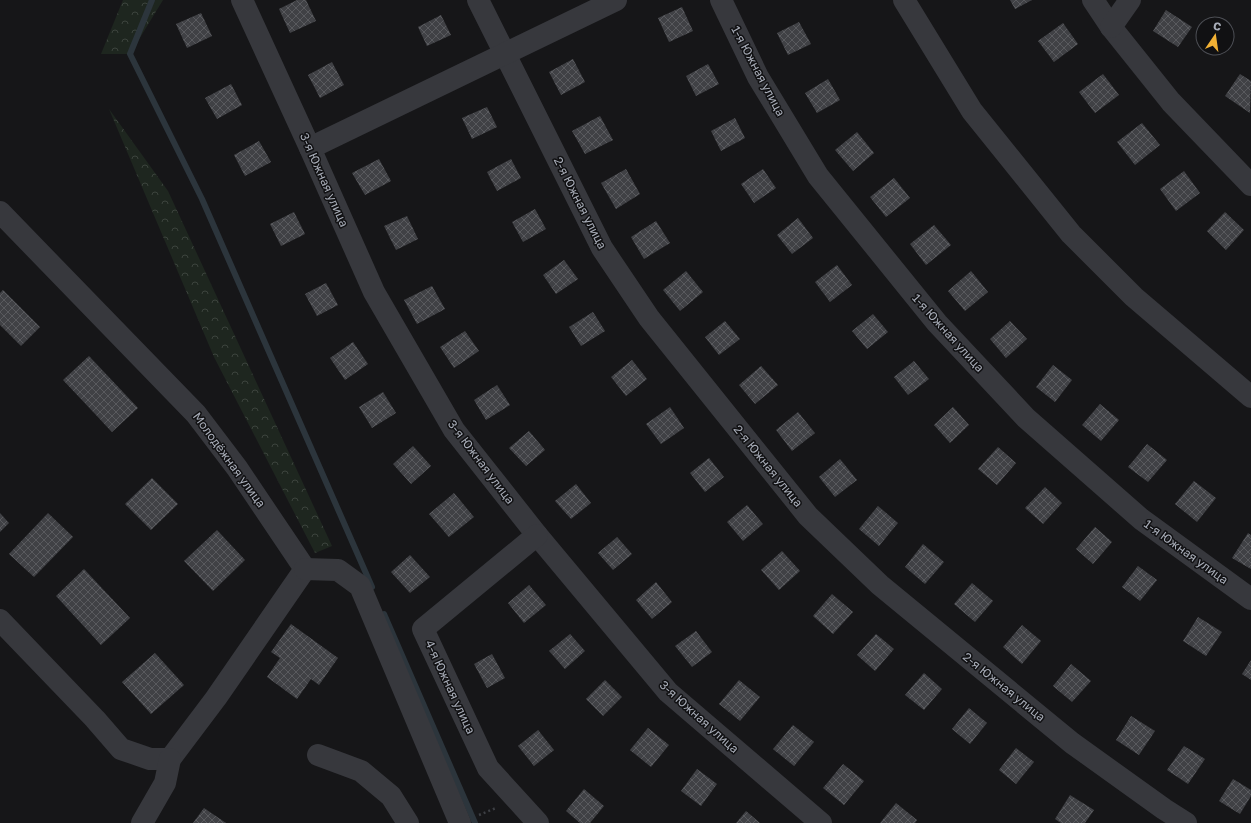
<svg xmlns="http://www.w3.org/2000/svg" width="1251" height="823" viewBox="0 0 1251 823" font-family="'Golos Text',sans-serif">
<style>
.forest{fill:url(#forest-crowns)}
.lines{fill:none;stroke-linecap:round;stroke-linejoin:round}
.stream{stroke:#2c353c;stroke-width:6}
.building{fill:url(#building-cross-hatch)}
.path{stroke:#3d3f44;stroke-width:2.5;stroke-dasharray:2 3;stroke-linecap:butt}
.minor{stroke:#37383d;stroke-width:22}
.labels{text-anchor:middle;stroke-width:3;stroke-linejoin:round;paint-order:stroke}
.street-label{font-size:12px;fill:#a8adb8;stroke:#111113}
</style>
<defs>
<pattern id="forest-crowns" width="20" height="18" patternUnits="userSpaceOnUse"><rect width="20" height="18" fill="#1e261f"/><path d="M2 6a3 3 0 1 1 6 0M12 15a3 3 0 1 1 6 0" fill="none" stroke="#3c433d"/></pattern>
<pattern id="building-cross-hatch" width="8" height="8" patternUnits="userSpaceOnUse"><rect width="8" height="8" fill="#404145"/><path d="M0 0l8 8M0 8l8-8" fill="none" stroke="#595a5e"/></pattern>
</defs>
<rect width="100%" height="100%" fill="#161618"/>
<!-- forest -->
<g class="forest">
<polygon points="123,0 163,0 130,54 101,54"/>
<polygon points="109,109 168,191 332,546 315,553 214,357"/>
</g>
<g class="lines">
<!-- stream -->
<g class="stream">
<polyline points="152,0 130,54 202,199 372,587"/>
<polyline points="384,614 475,823"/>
</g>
</g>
<!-- building -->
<g class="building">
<polygon points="297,0 306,0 316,21 290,33 279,9"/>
<polygon points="1010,0 1032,0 1015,9"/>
<polygon points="682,7 693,31 669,42 658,18"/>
<polygon points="1166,10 1192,27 1178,47 1153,31"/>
<polygon points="201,13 212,36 187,48 176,24"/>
<polygon points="441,15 451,35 427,46 418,27"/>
<polygon points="799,22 811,44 788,55 777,33"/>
<polygon points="1063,23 1078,44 1054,62 1038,41"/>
<polygon points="573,59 585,82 561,95 549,72"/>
<polygon points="332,62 344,85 320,98 308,75"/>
<polygon points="708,64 719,84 696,96 686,76"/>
<polygon points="1103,74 1119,95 1095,113 1079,92"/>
<polygon points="1240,74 1251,81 1250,113 1225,96"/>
<polygon points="828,79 840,100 817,113 805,93"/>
<polygon points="231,84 242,105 217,119 205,98"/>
<polygon points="487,107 497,127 472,139 462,118"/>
<polygon points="600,116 613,140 585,154 572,131"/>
<polygon points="735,118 745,138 721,151 711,131"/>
<polygon points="1142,123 1160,145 1135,165 1117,142"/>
<polygon points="857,132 874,153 853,171 835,150"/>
<polygon points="259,141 271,162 245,176 234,155"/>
<polygon points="379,159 391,181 365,195 352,173"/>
<polygon points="511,159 521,178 497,191 487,172"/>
<polygon points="626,169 640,194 616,209 601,183"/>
<polygon points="763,169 776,188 754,203 741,184"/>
<polygon points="1184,171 1200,193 1176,211 1160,189"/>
<polygon points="894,178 910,198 886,217 870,197"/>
<polygon points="535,209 546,229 523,242 512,222"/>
<polygon points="294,212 305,234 281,246 270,224"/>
<polygon points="1225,212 1244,230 1226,250 1207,231"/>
<polygon points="407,216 418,239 396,250 384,226"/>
<polygon points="798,218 813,238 792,254 777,235"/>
<polygon points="656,221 670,243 644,259 631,237"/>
<polygon points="934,225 951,245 926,265 910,244"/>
<polygon points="564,260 578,279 556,294 543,275"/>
<polygon points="837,265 852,285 830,302 815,282"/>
<polygon points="686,271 703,292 680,311 663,290"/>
<polygon points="971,271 988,292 965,311 948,291"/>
<polygon points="326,283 338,305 317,316 305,294"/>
<polygon points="432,286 445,309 417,324 404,300"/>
<polygon points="3,290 40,327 21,346 0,325 0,293"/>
<polygon points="593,312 605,331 581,346 569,327"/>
<polygon points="873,314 888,332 867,349 852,331"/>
<polygon points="725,321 740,339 719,355 705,337"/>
<polygon points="1010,321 1027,339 1006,358 990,339"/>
<polygon points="465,331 479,351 454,368 440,347"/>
<polygon points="353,342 368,364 345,380 330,358"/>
<polygon points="89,356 138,408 112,432 63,380"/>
<polygon points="632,360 647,379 626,396 611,377"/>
<polygon points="914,361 929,379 908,395 894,377"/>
<polygon points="1053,365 1072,380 1055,402 1036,387"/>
<polygon points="761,366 778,385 755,404 739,385"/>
<polygon points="497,385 510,405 486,420 474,400"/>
<polygon points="383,392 396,413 372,428 359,407"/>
<polygon points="1100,404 1119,420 1101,441 1082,425"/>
<polygon points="670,407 684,428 661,444 646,424"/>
<polygon points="953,407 969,425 950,443 934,425"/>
<polygon points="798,412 815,433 792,451 776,430"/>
<polygon points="529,431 545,450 526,466 509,448"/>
<polygon points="1147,444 1167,460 1148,482 1128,467"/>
<polygon points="413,446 431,466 411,484 393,464"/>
<polygon points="998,447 1016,463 997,485 978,469"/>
<polygon points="709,458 724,477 705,492 690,473"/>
<polygon points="840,459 857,480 835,497 819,477"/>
<polygon points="152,478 178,504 151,530 125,504"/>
<polygon points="1194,481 1216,498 1197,522 1175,504"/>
<polygon points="576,484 591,503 571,519 555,501"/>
<polygon points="1045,487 1062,503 1043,524 1025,508"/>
<polygon points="454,493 474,517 449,537 429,514"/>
<polygon points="747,505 763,524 743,541 727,522"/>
<polygon points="878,506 898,523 879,546 859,529"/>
<polygon points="0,513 9,523 0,532"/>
<polygon points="48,513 73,537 34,577 9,554"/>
<polygon points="1095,527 1112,542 1093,564 1076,549"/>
<polygon points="217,530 245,560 213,591 184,561"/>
<polygon points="1248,533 1251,535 1251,569 1232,558"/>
<polygon points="617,537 632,554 613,570 598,553"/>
<polygon points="923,544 944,562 925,584 905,567"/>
<polygon points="782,551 800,571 779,590 761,570"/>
<polygon points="410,555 430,577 410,593 391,572"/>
<polygon points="1138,566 1157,580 1140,601 1122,587"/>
<polygon points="84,569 130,618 101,645 56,596"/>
<polygon points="656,582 672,602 652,619 636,600"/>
<polygon points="972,583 993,601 975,622 954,604"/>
<polygon points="529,585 546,605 524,623 508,603"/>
<polygon points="832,594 853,612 833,634 813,616"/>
<polygon points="1198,617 1222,632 1206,656 1183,641"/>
<polygon points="291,624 338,658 319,685 311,679 297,699 267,677 280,658 271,652"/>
<polygon points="1022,625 1041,641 1022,664 1003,647"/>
<polygon points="696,631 712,652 692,667 675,646"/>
<polygon points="570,634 585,651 565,669 549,651"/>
<polygon points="876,634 894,649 875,671 857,655"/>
<polygon points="155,653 184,685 151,714 122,682"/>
<polygon points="492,654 505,678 487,688 474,664"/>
<polygon points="1251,660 1251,680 1242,674"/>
<polygon points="1071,664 1091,681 1072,702 1053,686"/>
<polygon points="924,673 942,689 924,710 905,695"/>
<polygon points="605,680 622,697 603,716 586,699"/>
<polygon points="739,680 760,697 740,721 719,704"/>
<polygon points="969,708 987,723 970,744 952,729"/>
<polygon points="1131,716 1155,731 1139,755 1116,740"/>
<polygon points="793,725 814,742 794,766 773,749"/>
<polygon points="648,728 669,745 651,767 630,750"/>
<polygon points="538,730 554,750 534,766 518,746"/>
<polygon points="1184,746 1205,759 1188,784 1167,770"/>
<polygon points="1016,748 1034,762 1016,784 999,770"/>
<polygon points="843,764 864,781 844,805 823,788"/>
<polygon points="697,769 717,784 701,806 681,791"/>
<polygon points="1233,779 1251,790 1251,796 1240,814 1219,801"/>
<polygon points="584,789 604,806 590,823 580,823 566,811"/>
<polygon points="1070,795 1094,810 1085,823 1061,823 1055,819"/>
<polygon points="896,803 917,820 915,823 880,823"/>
<polygon points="204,808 226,823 193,823"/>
<polygon points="746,811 760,823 736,823"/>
</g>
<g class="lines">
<!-- path -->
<polyline class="path" points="479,815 496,808"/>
<!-- minor -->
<g class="minor">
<polyline points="242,0 310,148 374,292 454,430 537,535 668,692 821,823"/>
<polyline points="478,0 602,248 649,318 808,516 880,585 1072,743 1164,809 1186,823"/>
<polyline points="721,0 758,77 818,176 937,323 1026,418 1141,519 1251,599"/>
<polyline points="904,0 972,111 1071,234 1134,297 1251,397"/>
<polyline points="1093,0 1111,27 1171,102 1251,185"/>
<polyline points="1111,27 1130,0"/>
<polyline points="310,148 616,0"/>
<polyline points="0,212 196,414 237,468 305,569 216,698 170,759 150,759 121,749 95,719 0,620"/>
<polyline points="537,535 423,629 488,768 538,823"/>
<polyline points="305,569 338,570 360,586 460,823"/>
<polyline points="318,755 361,771 391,796 408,823"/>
<polyline points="142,823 165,783 170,759"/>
</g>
</g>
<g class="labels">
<!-- street labels -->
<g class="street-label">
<text transform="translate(758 71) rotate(62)" y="4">1-я Южная улица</text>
<text transform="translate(324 180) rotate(66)" y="4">3-я Южная улица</text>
<text transform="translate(580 203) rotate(63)" y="4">2-я Южная улица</text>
<text transform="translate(948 333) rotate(48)" y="4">1-я Южная улица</text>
<text transform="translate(229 460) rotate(54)" y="4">Молодёжная улица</text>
<text transform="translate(481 462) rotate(53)" y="4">3-я Южная улица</text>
<text transform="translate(768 466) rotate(51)" y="4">2-я Южная улица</text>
<text transform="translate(1186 552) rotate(36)" y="4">1-я Южная улица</text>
<text transform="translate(450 687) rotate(65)" y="4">4-я Южная улица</text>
<text transform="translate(1004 687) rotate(39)" y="4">2-я Южная улица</text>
<text transform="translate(699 717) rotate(42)" y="4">3-я Южная улица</text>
</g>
</g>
<!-- north arrow -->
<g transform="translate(1215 36) rotate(13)"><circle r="19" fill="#111113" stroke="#4d4f55"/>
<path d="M0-3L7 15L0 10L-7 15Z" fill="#f2b134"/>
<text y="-6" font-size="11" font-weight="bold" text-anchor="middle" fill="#a8adb8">С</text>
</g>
</svg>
